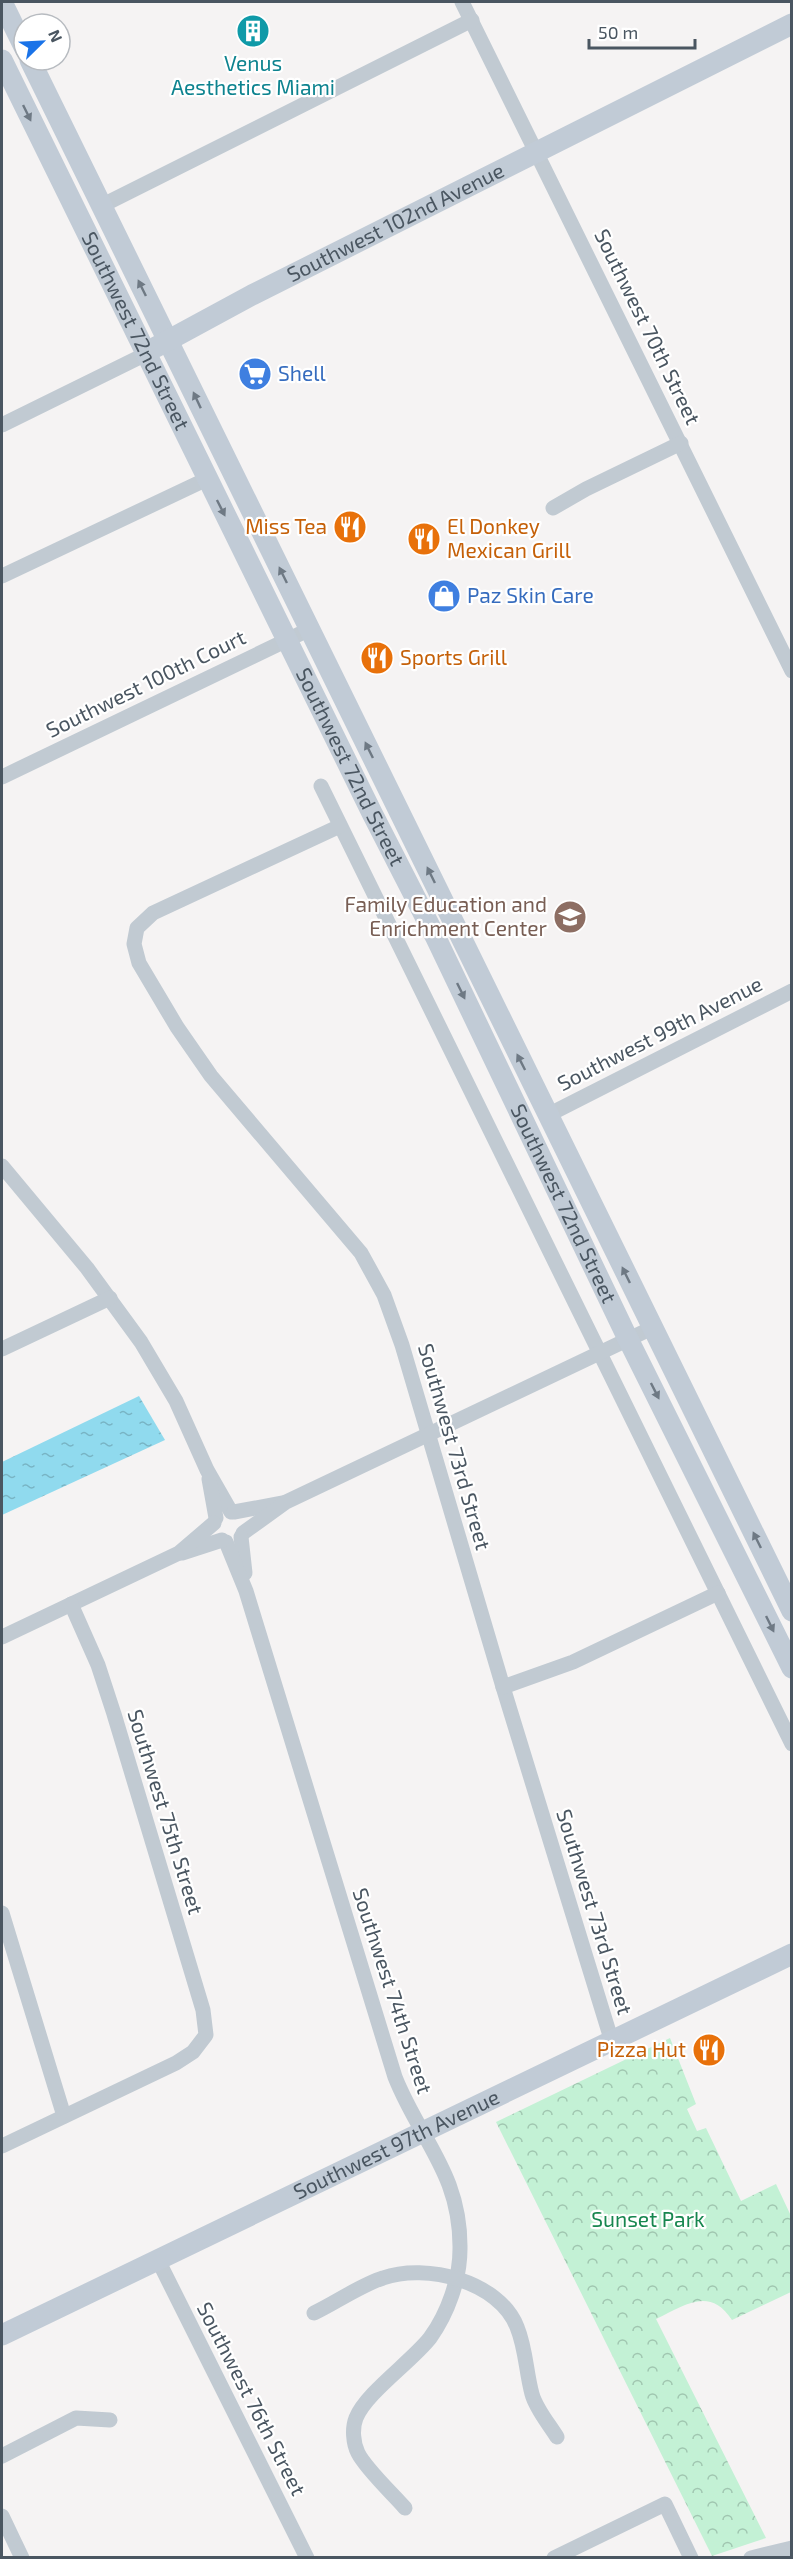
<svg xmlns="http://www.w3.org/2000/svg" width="793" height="2559" viewBox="0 0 793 2559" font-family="'Exo 2',sans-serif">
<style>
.forest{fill:url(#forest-crowns)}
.water{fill:url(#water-ripples)}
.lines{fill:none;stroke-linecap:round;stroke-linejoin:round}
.street{stroke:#c1cad2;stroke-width:15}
.secondary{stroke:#c1cbd6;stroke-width:21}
.oneway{fill:#6e7984}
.labels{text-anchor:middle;stroke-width:4.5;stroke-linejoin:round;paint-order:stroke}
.culture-label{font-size:21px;fill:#0d838f;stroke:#fff}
.street-label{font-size:21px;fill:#4a5661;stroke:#fff}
.shop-label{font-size:21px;fill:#366cbe;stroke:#fff;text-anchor:start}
.food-label{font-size:21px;fill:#c56008;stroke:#fff;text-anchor:end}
.education-label{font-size:21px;fill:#785e54;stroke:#fff;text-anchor:end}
.park-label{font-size:21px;fill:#17864f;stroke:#fff}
</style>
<defs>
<pattern id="forest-crowns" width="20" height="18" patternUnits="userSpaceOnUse" patternTransform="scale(1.5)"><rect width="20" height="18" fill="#c3f1d5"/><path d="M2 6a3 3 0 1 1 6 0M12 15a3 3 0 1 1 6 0" fill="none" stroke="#a0c6b0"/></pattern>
<pattern id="water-ripples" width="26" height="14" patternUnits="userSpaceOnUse" patternTransform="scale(1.5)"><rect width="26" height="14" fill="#90daee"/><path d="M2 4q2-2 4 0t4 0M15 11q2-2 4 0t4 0" fill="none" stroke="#78b4c4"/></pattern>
</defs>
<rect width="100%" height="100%" fill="#f5f3f3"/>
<!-- forest -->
<path class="forest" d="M670,2038L696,2104L687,2109L697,2131L706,2128L741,2201L776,2184L791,2216V2292L732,2320C710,2286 685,2305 656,2319L766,2538L712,2556L496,2122Z"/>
<!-- water -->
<polygon class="water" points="139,1396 165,1440 2,1515 2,1462"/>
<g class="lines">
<!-- street -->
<g class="street">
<polyline points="462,2 792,671"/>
<polyline points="101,206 472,20"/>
<polyline points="2,425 146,354"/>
<polyline points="553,508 586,489 681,443"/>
<polyline points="2,576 207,479"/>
<polyline points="2,777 310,629"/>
<polyline points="321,786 792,1744"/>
<polyline points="340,826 153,913 137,928 134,944 139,963 177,1027 211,1076 361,1253 384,1295 402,1345 503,1687 612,2042"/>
<polyline points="548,1115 792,991"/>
<polyline points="2,1166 87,1268 141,1342 176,1401 207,1470 231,1512"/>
<polyline points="2,1349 110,1298"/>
<polyline points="209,1479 216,1518"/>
<polyline points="234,1512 283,1503"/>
<polyline points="243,1533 286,1502 652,1328"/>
<polyline points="241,1537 245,1573"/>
<path d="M226,1542L246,1591L395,2077C420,2140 461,2174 460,2249C460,2279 448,2313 430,2338C411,2362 366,2393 356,2418C352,2428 353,2443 358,2453C366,2469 392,2493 405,2508"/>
<polyline points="182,1553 222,1540"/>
<polyline points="2,1637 179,1553 214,1523"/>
<polyline points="503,1687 573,1662 718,1593"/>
<polyline points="2,1913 64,2116"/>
<polyline points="2,2146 176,2063 193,2052 206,2035 203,2010 114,1714 98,1665 71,1604"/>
<polyline points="158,2260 307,2558"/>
<path d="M314,2313C335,2303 361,2285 383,2278C426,2263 499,2281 517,2327C526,2349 526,2372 532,2394C536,2409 549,2424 557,2437"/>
<polyline points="2,2456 76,2418 110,2420"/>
<polyline points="2,2516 22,2558"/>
<polyline points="554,2558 665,2504 691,2558"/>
<polyline points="751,2558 792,2548"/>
</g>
<!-- secondary -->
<g class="secondary">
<polyline points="2,2 24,47"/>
<path id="s1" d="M2,60L372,813L436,938L628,1339L792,1668"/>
<polyline points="30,60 792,1611"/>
<path id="s2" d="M156,347L252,295L792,24"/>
<path id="s3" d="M2,2335L792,1954"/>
</g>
</g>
<!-- one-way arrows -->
<defs><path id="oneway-solid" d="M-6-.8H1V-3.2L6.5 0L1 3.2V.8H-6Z" transform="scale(1.5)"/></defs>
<g class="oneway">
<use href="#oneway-solid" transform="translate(27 113) rotate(64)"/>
<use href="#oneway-solid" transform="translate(142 288) rotate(-116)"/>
<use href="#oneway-solid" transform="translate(197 400) rotate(-115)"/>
<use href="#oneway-solid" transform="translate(221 508) rotate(63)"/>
<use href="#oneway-solid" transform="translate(283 575) rotate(-116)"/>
<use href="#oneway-solid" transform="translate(369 750) rotate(-116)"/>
<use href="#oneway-solid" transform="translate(431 875) rotate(-116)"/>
<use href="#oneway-solid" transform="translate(461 991) rotate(64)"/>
<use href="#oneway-solid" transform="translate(521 1062) rotate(-117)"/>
<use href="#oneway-solid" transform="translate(626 1275) rotate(-116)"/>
<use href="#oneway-solid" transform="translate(655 1391) rotate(63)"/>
<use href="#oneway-solid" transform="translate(757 1540) rotate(-116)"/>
<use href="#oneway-solid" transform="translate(770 1624) rotate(64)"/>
</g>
<!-- icons -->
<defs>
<g id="building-disc" transform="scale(1.725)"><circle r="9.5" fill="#0f9aa8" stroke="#fff"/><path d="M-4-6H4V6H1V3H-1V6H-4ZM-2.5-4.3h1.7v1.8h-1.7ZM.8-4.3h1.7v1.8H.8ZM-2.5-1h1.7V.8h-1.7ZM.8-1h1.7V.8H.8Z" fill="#fff"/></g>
<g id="supermarket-disc" transform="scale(1.725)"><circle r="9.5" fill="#3f7fe0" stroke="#fff"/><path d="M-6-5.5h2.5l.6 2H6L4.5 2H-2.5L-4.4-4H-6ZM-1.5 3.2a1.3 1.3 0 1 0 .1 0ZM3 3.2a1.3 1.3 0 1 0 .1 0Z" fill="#fff"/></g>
<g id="restaurant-disc" transform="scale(1.725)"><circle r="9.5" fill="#e8710a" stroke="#fff"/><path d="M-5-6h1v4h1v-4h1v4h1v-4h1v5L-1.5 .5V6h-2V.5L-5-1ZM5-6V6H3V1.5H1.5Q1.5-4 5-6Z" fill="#fff"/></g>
<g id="shop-disc" transform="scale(1.725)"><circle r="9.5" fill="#3f7fe0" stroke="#fff"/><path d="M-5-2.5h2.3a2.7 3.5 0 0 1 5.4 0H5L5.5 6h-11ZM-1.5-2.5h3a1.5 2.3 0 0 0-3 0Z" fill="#fff"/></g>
<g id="school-disc" transform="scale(1.725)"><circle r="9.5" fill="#8d6e63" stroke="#fff"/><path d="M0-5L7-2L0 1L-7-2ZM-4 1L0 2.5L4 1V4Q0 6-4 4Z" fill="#fff"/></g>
</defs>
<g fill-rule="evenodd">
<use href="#building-disc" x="253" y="31"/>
<use href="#supermarket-disc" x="255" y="374"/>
<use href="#restaurant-disc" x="350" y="527"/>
<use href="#restaurant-disc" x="424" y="539"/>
<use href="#shop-disc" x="444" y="596"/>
<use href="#restaurant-disc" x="377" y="658"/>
<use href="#school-disc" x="570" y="917"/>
<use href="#restaurant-disc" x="709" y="2050"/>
</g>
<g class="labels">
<!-- culture labels -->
<g class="culture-label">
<text x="253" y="71">Venus<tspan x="253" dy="24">Aesthetics Miami</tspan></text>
</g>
<!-- street labels -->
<g class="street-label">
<text dy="7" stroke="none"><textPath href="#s2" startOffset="270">Southwest 102nd Avenue</textPath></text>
<text transform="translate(647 327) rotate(64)" y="7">Southwest 70th Street</text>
<text dy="7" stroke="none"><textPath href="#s1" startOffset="302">Southwest 72nd Street</textPath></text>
<text transform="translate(146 684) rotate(-26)" y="7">Southwest 100th Court</text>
<text dy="7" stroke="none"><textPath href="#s1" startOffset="788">Southwest 72nd Street</textPath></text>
<text transform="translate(660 1034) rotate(-27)" y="7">Southwest 99th Avenue</text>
<text dy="7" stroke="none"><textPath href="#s1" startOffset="1274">Southwest 72nd Street</textPath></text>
<text transform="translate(454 1447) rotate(74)" y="7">Southwest 73rd Street</text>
<text transform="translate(165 1812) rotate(73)" y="7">Southwest 75th Street</text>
<text transform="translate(594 1912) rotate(73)" y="7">Southwest 73rd Street</text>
<text transform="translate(392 1991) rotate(72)" y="7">Southwest 74th Street</text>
<text dy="7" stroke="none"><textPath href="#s3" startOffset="438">Southwest 97th Avenue</textPath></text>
<text transform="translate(251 2399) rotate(63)" y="7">Southwest 76th Street</text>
</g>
<!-- shop labels -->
<g class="shop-label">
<text x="278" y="381">Shell</text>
<text x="467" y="603">Paz Skin Care</text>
</g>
<!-- food labels -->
<g class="food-label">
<text x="327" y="534">Miss Tea</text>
<text x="447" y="534" text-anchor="start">El Donkey<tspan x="447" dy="24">Mexican Grill</tspan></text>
<text x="400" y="665" text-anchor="start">Sports Grill</text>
<text x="686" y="2057">Pizza Hut</text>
</g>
<!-- education labels -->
<g class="education-label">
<text x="547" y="912">Family Education and<tspan x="547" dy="24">Enrichment Center</tspan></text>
</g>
<!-- park labels -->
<g class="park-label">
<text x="648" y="2227">Sunset Park</text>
</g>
</g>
<!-- border -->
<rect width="793" height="2559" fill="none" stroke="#4a5661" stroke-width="6"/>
<!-- north arrow -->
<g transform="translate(42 42) rotate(66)"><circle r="28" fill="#ffffff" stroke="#b7bbc0" stroke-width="1.5"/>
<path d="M0-4.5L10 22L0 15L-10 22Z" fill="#1a73e8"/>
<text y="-9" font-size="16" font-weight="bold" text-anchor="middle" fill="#4a5661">N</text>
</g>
<!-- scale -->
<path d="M589 39v9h106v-9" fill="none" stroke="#4a5661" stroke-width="3"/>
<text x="598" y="39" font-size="18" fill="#4a5661" stroke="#ffffff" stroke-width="4.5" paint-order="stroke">50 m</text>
</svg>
